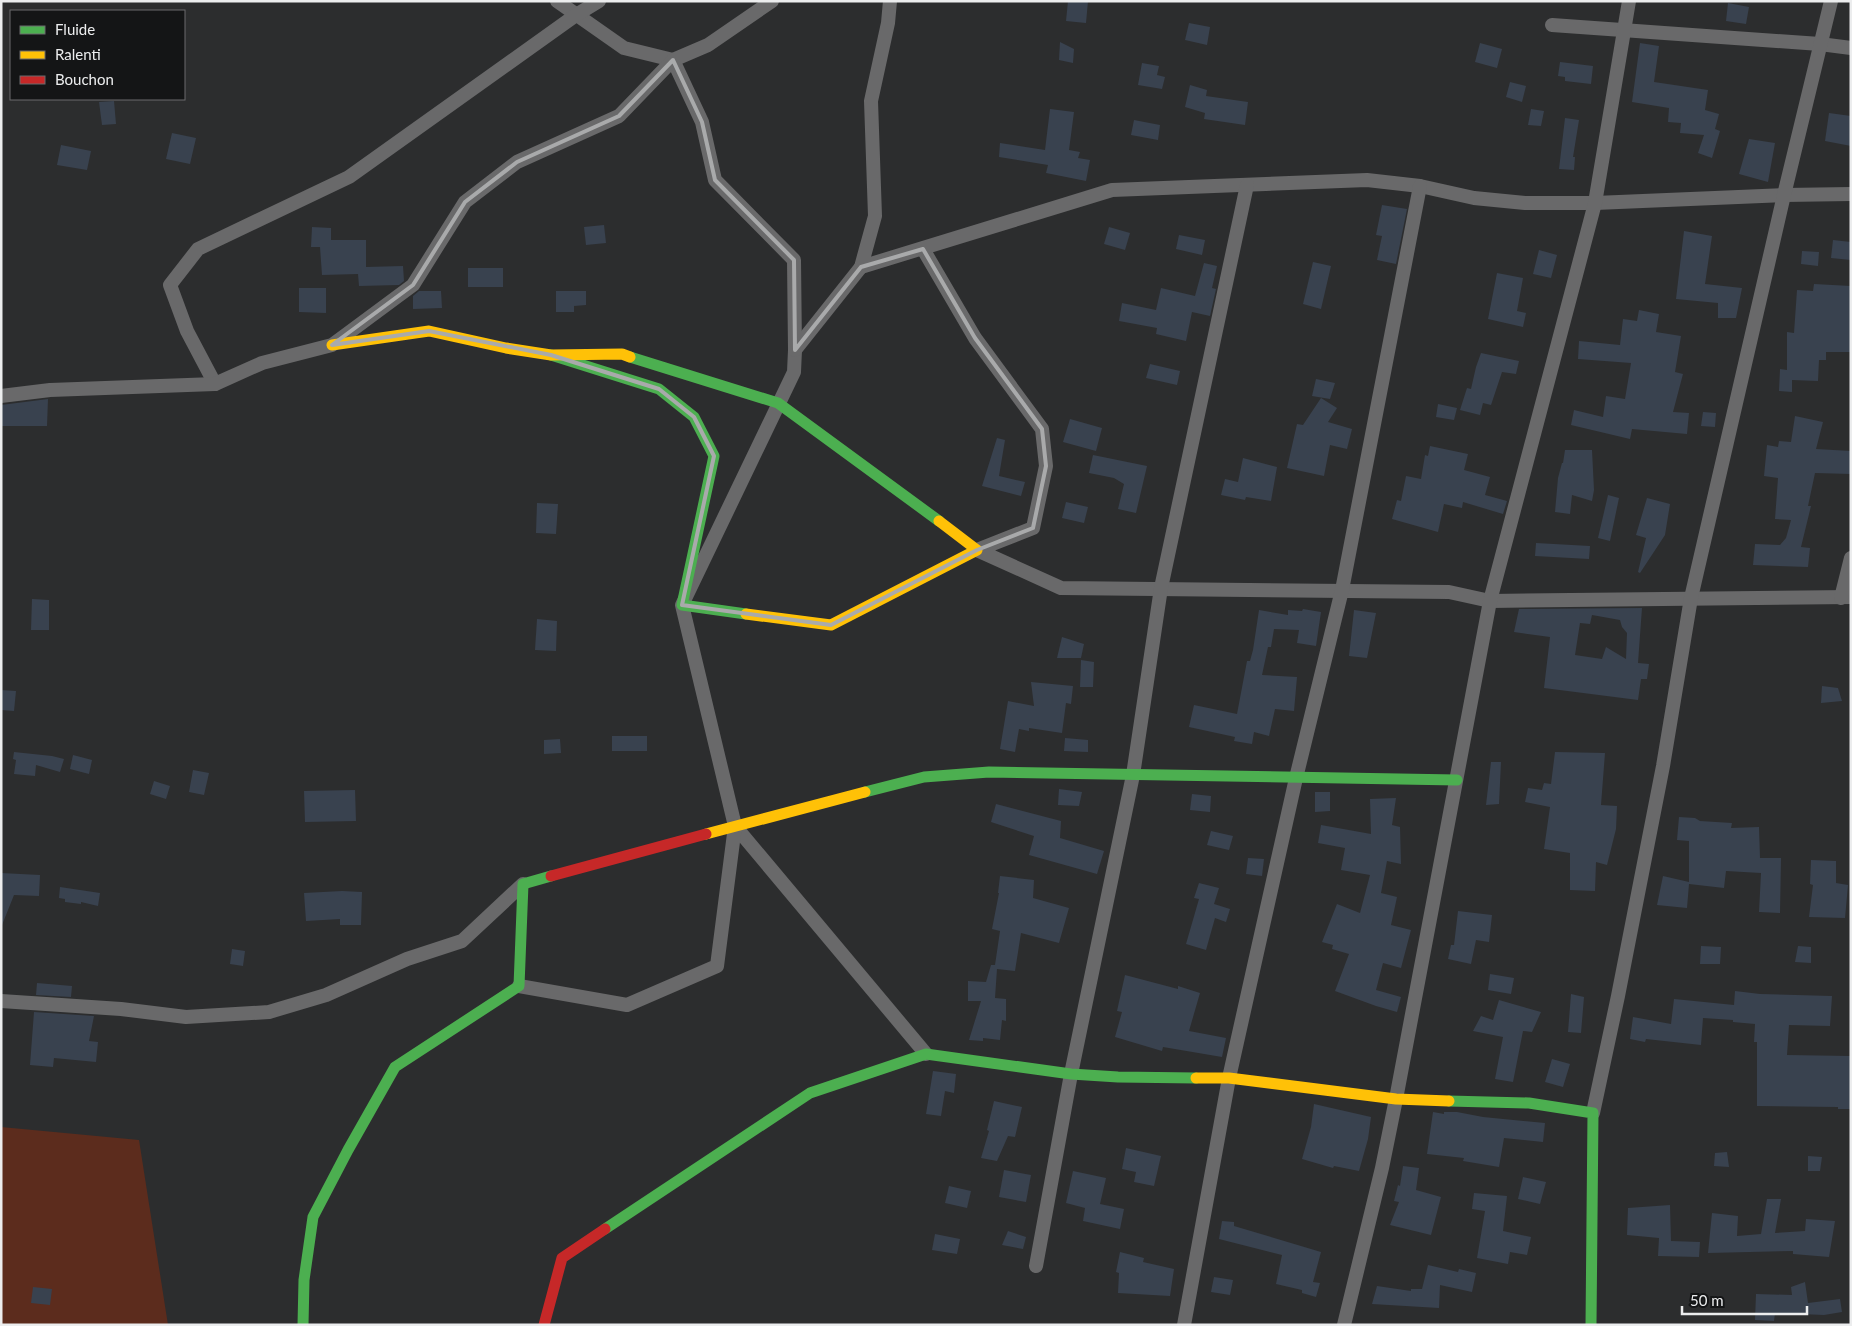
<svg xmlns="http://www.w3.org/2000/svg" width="1852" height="1326" viewBox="0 0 1852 1326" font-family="Lato,sans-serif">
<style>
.green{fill:#5c2c1d}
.building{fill:#39424f;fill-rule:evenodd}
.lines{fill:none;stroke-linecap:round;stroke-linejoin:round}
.street{stroke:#69696a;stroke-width:14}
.fast{stroke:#4caf50;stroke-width:11}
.slow{stroke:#ffc107;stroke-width:11}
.jam{stroke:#c62828;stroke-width:11}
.marked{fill:none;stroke:#a9aaab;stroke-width:4;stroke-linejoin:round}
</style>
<rect width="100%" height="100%" fill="#2c2d2e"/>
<!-- green -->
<polygon class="green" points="1,1127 139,1140 168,1325 1,1325"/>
<!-- building -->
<g class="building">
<polygon points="1068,1 1088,1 1086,23 1066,21"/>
<polygon points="1728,3 1749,7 1746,24 1726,21"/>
<polygon points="1189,23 1210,27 1207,45 1185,40"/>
<polygon points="1060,42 1074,49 1073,63 1059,60"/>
<polygon points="1480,43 1502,49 1497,68 1475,62"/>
<polygon points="1640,43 1659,46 1654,82 1708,90 1705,110 1719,114 1715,129 1720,131 1712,158 1698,153 1704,135 1680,133 1681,123 1668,122 1669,108 1632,102"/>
<polygon points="1560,62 1593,66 1591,84 1565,81 1565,77 1558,76"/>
<polygon points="1142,63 1159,66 1157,75 1165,77 1162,89 1138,85"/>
<polygon points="1510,82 1526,86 1522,102 1506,97"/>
<polygon points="1190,85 1207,90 1206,96 1248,102 1245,125 1204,119 1205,113 1185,107"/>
<polygon points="114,101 116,124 102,125 99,102"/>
<polygon points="1050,109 1074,112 1069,150 1080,152 1078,158 1090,160 1086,181 1046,173 1048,165 999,157 1000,143 1045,150"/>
<polygon points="1531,109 1544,111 1541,126 1528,125"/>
<polygon points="1829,113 1851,116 1851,146 1825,141"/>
<polygon points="1565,118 1579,120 1573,157 1575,157 1574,170 1559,169"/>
<polygon points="1134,120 1160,125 1158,140 1131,135"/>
<polygon points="172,133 196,138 190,164 166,159"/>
<polygon points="1749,139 1775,143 1768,182 1739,174"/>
<polygon points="61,145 91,151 87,170 57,165"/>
<polygon points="1382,205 1407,209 1396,264 1377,260 1382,236 1376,235"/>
<polygon points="604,225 606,243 586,245 584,227"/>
<polygon points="312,227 331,228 331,240 366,240 366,267 403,266 404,281 399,285 359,286 358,274 322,275 320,247 311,247"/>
<polygon points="1109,227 1130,233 1125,250 1104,244"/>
<polygon points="1684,231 1712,236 1705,284 1742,288 1736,318 1718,318 1718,303 1676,299"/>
<polygon points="1179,235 1205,240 1202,255 1176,249"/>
<polygon points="1833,240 1851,242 1851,260 1831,258"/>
<polygon points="1539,250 1557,255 1551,278 1533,274"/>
<polygon points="1802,251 1819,252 1818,266 1801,264"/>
<polygon points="1313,262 1331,266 1321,309 1303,304"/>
<polygon points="1204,263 1217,266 1212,288 1216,289 1210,316 1192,312 1186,341 1156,334 1157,328 1119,321 1122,303 1156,310 1161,288 1195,296"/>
<rect x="468" y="268" width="35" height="19"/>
<polygon points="1497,273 1523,278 1517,311 1526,313 1523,327 1488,319"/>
<polygon points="1814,284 1851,286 1851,352 1826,352 1826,360 1819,360 1818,381 1792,380 1792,392 1779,391 1780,369 1787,370 1787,332 1794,333 1797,290 1813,291"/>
<polygon points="299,288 326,288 326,313 299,312"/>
<polygon points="419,291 441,291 442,308 413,309 413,296"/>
<polygon points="556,291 586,291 586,305 574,306 574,312 556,312"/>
<polygon points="1639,310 1659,314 1656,332 1681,336 1675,372 1683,374 1673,412 1689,413 1687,434 1632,429 1630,439 1571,425 1574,410 1603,417 1606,396 1625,399 1631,363 1578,359 1579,341 1620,345 1623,319 1637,321"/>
<polygon points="1481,353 1519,361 1516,374 1502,372 1491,405 1483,403 1480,415 1460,410 1467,388 1471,389 1476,367"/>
<polygon points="1150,364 1180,371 1177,385 1146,378"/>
<polygon points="1316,379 1335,383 1330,399 1312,396"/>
<polygon points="1321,398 1337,408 1328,422 1352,429 1347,449 1330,445 1324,476 1287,468 1297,424 1303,425"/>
<polygon points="48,399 47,426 1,426 1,405"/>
<polygon points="1438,404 1457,408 1454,420 1436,417"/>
<polygon points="1703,412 1716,413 1715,427 1701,426"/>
<polygon points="1795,416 1823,422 1816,449 1851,451 1851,474 1815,473 1808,506 1811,506 1801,547 1810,548 1808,567 1753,565 1755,544 1780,545 1786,538 1791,520 1775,519 1778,478 1764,476 1767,445 1778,447 1779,441 1791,442"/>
<polygon points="1070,419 1102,428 1096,451 1063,442"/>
<polygon points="997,438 1005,440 999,476 1025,482 1021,496 982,486"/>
<polygon points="1430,446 1468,454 1464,470 1490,477 1485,495 1507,501 1503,514 1463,502 1462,508 1444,504 1438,532 1392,519 1397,500 1401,501 1406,476 1421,479 1425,455 1428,456"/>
<polygon points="1565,450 1592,450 1594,490 1592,501 1572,495 1570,514 1555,512 1558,478 1562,463 1563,463"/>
<polygon points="1093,455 1147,466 1136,513 1118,509 1124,484 1114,478 1089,473"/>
<polygon points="1243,458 1277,467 1271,501 1246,497 1245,500 1221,495 1225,479 1238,482"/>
<polygon points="1608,495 1619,498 1610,541 1598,538"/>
<polygon points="1647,498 1670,504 1665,535 1640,573 1638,572 1646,538 1636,535"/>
<polygon points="1066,502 1088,507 1084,523 1062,518"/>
<polygon points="537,503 558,504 556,534 536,533"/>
<polygon points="1536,543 1590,546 1589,559 1535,556"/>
<polygon points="32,599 49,600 49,630 31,630"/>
<path d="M1642,608L1638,663L1649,664L1647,679H1641L1638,700L1544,688L1550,637L1514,632L1519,609ZM1592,615L1620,620L1622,627L1627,633L1626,659L1606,647L1602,659L1575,655L1580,623L1590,624Z"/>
<polygon points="1303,609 1321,612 1316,646 1297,643 1299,630 1274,629 1271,647 1268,647 1262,675 1297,677 1294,711 1275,709 1269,736 1254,732 1252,744 1234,741 1235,737 1189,727 1194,705 1237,714 1247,661 1250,661 1253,650 1259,610 1288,615 1288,610 1302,611"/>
<polygon points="1354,610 1376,613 1367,658 1349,656"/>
<polygon points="537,619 557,621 556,651 535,650"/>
<polygon points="1062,637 1084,644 1081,658 1057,658"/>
<polygon points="1081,660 1094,662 1093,687 1080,687"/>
<polygon points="1031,682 1073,686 1071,704 1066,703 1062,733 1029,728 1029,731 1019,729 1015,752 1000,749 1008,701 1034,706"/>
<polygon points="1822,686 1838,688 1842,701 1821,703"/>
<polygon points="1,690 16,691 14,711 1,710"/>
<rect x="612" y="736" width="35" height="15"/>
<polygon points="1065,738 1088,740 1088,752 1064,751"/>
<polygon points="560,739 561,753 544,754 544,740"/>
<polygon points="14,752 52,756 64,759 60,772 36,765 35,776 14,774 16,760 13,759"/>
<polygon points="1555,752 1605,753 1601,805 1617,806 1616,829 1607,865 1596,862 1595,891 1570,890 1570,853 1544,849 1550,807 1525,802 1528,788 1542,790 1544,783 1551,784"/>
<polygon points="73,755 92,760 89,774 70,769"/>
<polygon points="1491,762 1501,762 1499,804 1486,805"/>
<polygon points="193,770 209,773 204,795 189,792"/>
<polygon points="154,781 170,786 166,799 150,794"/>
<polygon points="1059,789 1082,792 1079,806 1058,805"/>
<polygon points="355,790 356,821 305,822 304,791"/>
<polygon points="1315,792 1330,792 1330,811 1315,812"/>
<polygon points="1192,794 1211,796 1210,812 1190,810"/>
<polygon points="1396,798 1392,825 1400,827 1401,864 1387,861 1381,893 1397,897 1391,925 1411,930 1401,968 1383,963 1376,990 1401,997 1397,1012 1376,1006 1335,991 1349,954 1332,949 1333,945 1322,942 1337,904 1360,913 1370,875 1341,870 1345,848 1318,843 1321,825 1371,834 1370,799"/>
<polygon points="996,804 1061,821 1060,838 1104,851 1097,874 1029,855 1034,836 991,822"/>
<polygon points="1679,817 1695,818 1700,821 1732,823 1731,828 1759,827 1760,858 1781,858 1780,913 1759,912 1761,873 1726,871 1724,888 1689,884 1687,908 1657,905 1663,876 1689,882 1689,841 1677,840"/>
<polygon points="1211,831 1233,836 1229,850 1207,845"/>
<polygon points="1248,858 1264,859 1262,876 1246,874"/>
<polygon points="1811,860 1836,861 1836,883 1848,885 1845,918 1809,917 1813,885 1810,884"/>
<polygon points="1,873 40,875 39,896 14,895 2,925"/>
<polygon points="1000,876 1034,880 1033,898 1069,908 1059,943 1021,933 1015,971 997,969 995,998 1006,999 1006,1021 1002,1020 1000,1040 983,1038 983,1041 969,1040 981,1001 968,1001 968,981 986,982 991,965 995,965 1000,931 992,929 999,893 998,893"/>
<polygon points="1199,883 1219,888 1214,904 1230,909 1226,922 1215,918 1206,950 1186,944 1199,899 1194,898"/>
<polygon points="60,887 100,893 98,906 81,902 81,904 65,902 65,899 59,898"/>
<polygon points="342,891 362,892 361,925 340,925 340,919 306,921 304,893"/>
<polygon points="1458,911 1492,915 1489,942 1476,940 1471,964 1448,959 1451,945 1454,945"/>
<polygon points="1701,946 1721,947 1720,964 1700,964"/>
<polygon points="1798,946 1811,947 1811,963 1795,962"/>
<polygon points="232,949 245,951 243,966 230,964"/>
<polygon points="1490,974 1514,978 1511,994 1488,990"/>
<polygon points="1125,975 1178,989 1178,986 1200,993 1189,1031 1226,1038 1222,1057 1163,1047 1162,1051 1115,1037 1122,1012 1117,1011"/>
<polygon points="37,983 72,986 71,997 36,995"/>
<polygon points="1735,991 1760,994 1832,996 1830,1026 1789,1025 1787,1055 1851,1056 1851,1109 1838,1109 1838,1107 1757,1106 1757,1042 1754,1042 1755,1024 1733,1022 1733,1020 1703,1018 1701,1045 1646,1039 1645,1042 1630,1039 1633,1017 1671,1024 1674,999 1734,1005"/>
<polygon points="1571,994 1584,997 1581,1033 1568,1032"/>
<polygon points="1499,1000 1541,1012 1532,1032 1523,1031 1513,1082 1495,1079 1503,1037 1473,1031 1481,1016 1493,1020"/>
<polygon points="34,1012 94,1016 89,1041 98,1042 96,1062 54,1058 53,1067 30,1065"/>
<polygon points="1552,1059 1570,1064 1563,1087 1545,1082"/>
<polygon points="933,1071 956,1074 954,1093 945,1091 941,1116 926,1114"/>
<polygon points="994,1101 1022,1107 1015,1137 1008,1136 997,1161 981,1158 989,1131 987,1130"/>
<polygon points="1314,1104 1371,1117 1368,1139 1359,1171 1334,1166 1333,1168 1302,1159 1311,1127"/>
<polygon points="1433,1112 1444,1114 1444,1112 1457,1112 1483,1117 1545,1123 1543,1142 1504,1138 1499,1167 1463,1161 1464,1158 1427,1154"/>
<polygon points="1126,1148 1161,1156 1154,1186 1134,1182 1136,1172 1122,1169"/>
<polygon points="1727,1152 1729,1167 1714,1166 1715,1153"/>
<polygon points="1808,1156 1822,1157 1820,1171 1808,1171"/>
<polygon points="1403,1166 1419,1168 1416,1190 1441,1197 1431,1235 1390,1225 1399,1202 1394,1201 1398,1185 1400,1186"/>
<polygon points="1004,1170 1031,1175 1026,1202 999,1197"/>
<polygon points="1073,1171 1106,1178 1100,1204 1124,1209 1120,1229 1083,1221 1085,1208 1066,1203"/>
<polygon points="1523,1177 1546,1182 1540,1204 1518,1199"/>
<polygon points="949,1186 971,1191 967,1208 945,1203"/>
<polygon points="1474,1193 1507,1196 1503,1231 1531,1237 1527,1255 1510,1252 1508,1264 1477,1258 1485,1211 1472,1209"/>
<polygon points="1767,1199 1781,1199 1775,1233 1805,1231 1806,1219 1835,1221 1829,1257 1793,1254 1793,1251 1708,1253 1712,1213 1738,1216 1737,1236 1761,1234"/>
<polygon points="1670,1205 1671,1241 1700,1242 1699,1257 1658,1256 1659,1238 1627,1235 1628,1208"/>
<polygon points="1222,1221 1234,1222 1234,1226 1321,1252 1313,1282 1320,1283 1316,1297 1302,1293 1302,1290 1276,1284 1282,1255 1219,1239"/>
<polygon points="1008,1231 1026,1237 1023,1249 1002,1245"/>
<polygon points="935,1234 960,1239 957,1254 932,1250"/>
<polygon points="1120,1252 1144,1258 1143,1262 1174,1269 1170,1296 1118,1293 1119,1273 1116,1272"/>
<polygon points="1428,1265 1458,1272 1459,1269 1476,1273 1472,1292 1440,1285 1439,1308 1372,1304 1377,1286 1411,1291 1411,1289 1422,1289"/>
<polygon points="1214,1277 1233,1280 1230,1295 1211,1292"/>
<polygon points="1805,1282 1808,1303 1840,1299 1842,1312 1824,1315 1775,1313 1774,1321 1755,1320 1756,1294 1792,1295 1791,1287"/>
<polygon points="33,1287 52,1289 50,1305 31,1303"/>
</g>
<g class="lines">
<!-- street -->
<g class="street">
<polyline points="557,1 624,48 673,60 702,122 715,180 794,260 795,350 794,372 682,605 735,826 926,1054"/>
<polyline points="1552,25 1820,44 1851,48"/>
<polyline points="923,249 975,338 1042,429 1046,466 1033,528 977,550 1061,588 1449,592 1490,601 1851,597"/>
<polyline points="861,267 1112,190 1367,180 1420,186 1474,198 1525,203 1595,203 1784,195 1851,194"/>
<polyline points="795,350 861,267 875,216 871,101 888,23 890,1"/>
<polyline points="215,384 187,331 170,285 198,249 349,177 576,15 599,1"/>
<polyline points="1,396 50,390 215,384 262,363 332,345 413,285 465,202 517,162 619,116 673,60 708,45 772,1"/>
<polyline points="1841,598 1851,558"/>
<polyline points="519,986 627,1005 717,966 735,826"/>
<polyline points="1,1001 121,1009 186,1017 269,1012 326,995 407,959 462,941 523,884"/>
<polyline points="1593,1113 1618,996 1663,766 1691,598 1784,195 1831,1"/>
<polyline points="1036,1266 1071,1074 1133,775 1161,588 1247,185"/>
<polyline points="1184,1325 1229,1078 1296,778 1342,590 1420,186"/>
<polyline points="1344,1325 1382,1168 1396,1099 1490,601 1595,203 1629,1"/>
</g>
<!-- fast -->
<g class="fast">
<polyline points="551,355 659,389 694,417 714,456 682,605 746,614"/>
<polyline points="630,357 778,403 939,521"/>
<polyline points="865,792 924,777 989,772 1457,780"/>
<polyline points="1449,1101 1529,1103 1593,1113 1591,1325"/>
<polyline points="605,1229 810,1093 926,1054 1071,1074 1118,1077 1196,1078"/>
<polyline points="303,1325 304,1280 313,1217 348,1150 395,1067 519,986 523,884 551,876"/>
</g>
<!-- slow -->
<g class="slow">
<polyline points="332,345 429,331 506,348 551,355 622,354 630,357"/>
<polyline points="746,614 831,625 977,550 939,521"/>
<polyline points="706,834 865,792"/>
<polyline points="1196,1078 1229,1078 1396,1099 1449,1101"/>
</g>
<!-- jam -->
<g class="jam">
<polyline points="551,876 706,834"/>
<polyline points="544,1325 562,1258 605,1229"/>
</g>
</g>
<!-- marked area -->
<path class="marked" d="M673,60L702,122L715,180L794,260L795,350L861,267L923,249L975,338L1042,429L1046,466L1033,528L977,550L831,625L682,605L714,456L694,417L659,389L551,355L429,331L332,345L413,285L465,202L517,162L619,116Z"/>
<!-- border -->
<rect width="1852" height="1326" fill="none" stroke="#ecedee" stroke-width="5"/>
<!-- legend -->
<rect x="10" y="10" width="175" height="90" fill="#141516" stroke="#6a6b6c"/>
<rect x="20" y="26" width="25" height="8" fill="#4caf50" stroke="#6a6b6c"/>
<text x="55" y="35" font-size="15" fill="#ecedee">Fluide</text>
<rect x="20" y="51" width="25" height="8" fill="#ffc107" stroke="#6a6b6c"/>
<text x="55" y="60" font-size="15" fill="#ecedee">Ralenti</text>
<rect x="20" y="76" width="25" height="8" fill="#c62828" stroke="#6a6b6c"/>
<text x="55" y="85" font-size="15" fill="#ecedee">Bouchon</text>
<!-- scale -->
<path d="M1682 1306v8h125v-8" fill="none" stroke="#ecedee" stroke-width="2.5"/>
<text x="1690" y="1306" font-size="15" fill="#ecedee" stroke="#141516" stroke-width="4" paint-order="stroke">50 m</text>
</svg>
